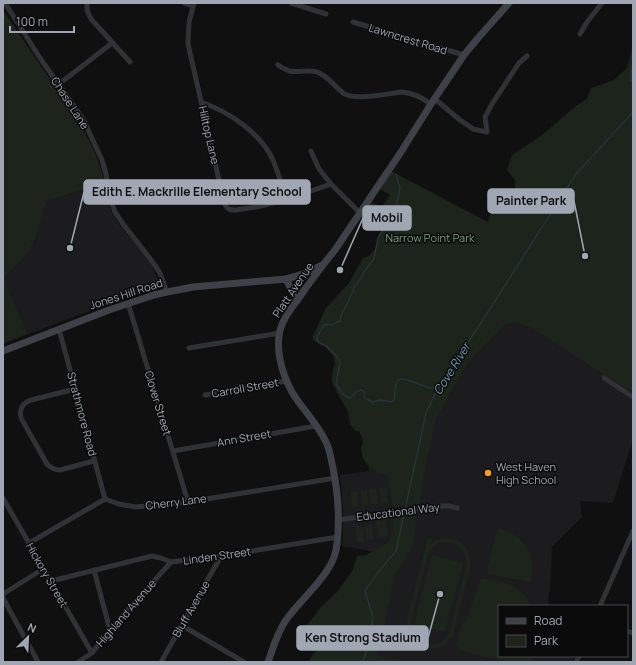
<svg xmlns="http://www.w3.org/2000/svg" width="636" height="665" viewBox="0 0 636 665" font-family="Manrope,sans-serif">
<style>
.built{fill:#1c1c1e}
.green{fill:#1c241c;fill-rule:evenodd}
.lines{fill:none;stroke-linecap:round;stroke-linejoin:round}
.stream{stroke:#283237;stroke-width:1.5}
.street{stroke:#313236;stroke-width:5}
.secondary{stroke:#3e4147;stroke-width:7}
.poi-dot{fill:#fd9f1c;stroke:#0b0b0c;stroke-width:1.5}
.labels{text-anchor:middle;stroke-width:3;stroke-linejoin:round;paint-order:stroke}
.street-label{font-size:11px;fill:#a0a7b3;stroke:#0b0b0c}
.park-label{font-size:11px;fill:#76a075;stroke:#0b0b0c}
.poi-label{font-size:11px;fill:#a0a7b3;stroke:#0b0b0c;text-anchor:start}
.water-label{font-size:12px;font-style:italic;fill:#7499b1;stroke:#0b0b0c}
.leader{fill:none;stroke:#a0a7b3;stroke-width:1.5}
.callout-dot{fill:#a0a7b3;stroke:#0b0b0c;stroke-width:1.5}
.callout{fill:#a0a7b3;stroke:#a0a7b3;stroke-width:1.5}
.callout-label{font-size:12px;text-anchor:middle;font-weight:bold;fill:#111}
</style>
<rect width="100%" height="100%" fill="#101011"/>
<!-- built -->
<g class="built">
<polygon points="98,161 101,170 110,207 113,215 118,223 150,262 159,281 159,286 156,288 145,290 5,343 3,339 3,176"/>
<polygon points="470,288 633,380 633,439 613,503 580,501 582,517 552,547 551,578 548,601 549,606 499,606 499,656 574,656 572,662 422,662 375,660 380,553 342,546 343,542 343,507 340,475 369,471 367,461"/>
</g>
<!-- green -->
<g class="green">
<path d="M3,10L82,127L96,155L105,182L47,201C40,214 40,228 34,241C28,255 14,267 3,278L27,333L4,343L3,342Z"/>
<path d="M633,45V392L619,384L530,327L516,322L506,324L467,363L436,419L426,463L419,504L393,507L388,476C379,474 367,467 363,458C362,455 361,451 361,448C365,441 362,438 359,431H355L350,424L348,412L332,383V376L335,362L333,356L325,347L313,340V336L326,308L349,283L363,258L369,256L377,247L378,238L383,229L362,216L371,202L382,207L390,195L380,189L391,171L488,222L491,212L496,209L500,204L508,206L515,201V180L507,170L512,155L542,135L577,105L587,99L591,88L614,80L627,68Z"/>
<polygon points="386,487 388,502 381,503 379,488"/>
<polygon points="376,488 378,504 371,504 369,489"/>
<polygon points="367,490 369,505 362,506 360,491"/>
<polygon points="357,491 359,506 352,507 350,492"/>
<path d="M416,514L415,532L412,546L406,559L395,574L381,641L376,654L382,658L433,662H309C312,652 320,651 322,641L317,633L307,625L321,607L337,592L353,570L357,556L366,555L389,542L393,530V518Z"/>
<polygon points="386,520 388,536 378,537 376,521"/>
<polygon points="372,524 374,539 367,540 365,525"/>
<polygon points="355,526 362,526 364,541 357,542"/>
<path d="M498,528C525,535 537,555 531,582L508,578L489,574L487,570L491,552Z"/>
<path d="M428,538L432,539L431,543C451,530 474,544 470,569L453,635C439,661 402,648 407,619ZM445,542C459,543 469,553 466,567L449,633C437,655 407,644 411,620L428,554C432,547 437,543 445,542Z"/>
<polygon points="432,555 463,563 445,632 414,624"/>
<path d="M481,579C502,578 522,587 532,606H499V656H534L530,662H511L481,656L460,650L456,643L462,624L466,621Z"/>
</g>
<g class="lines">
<!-- stream -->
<g class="stream">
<polyline points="633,62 631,74 631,81 633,82"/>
<path d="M396,174L400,189L396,206L387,227L383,229L378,238L374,259L364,272L360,280L355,285L353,291L341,316L340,321L331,325L328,324L323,326L317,337L318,342C328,346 335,352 340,362L336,384L340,390L344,395L347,397L350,398L356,392L361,390L364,392L365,398L372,402L381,400L391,402L394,400C396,393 393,384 400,379L408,380L430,388L440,387"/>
<polyline points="362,662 365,657 373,618 365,591 379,571 396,551 426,413 434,396 455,362 486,315 576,174 633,112"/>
</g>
<!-- street -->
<g class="street">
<polyline points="5,3 40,58 83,119 102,160 106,174 112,203 115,212 123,224 152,261 160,273 167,292"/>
<polyline points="87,3 87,10 91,19 130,62"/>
<polyline points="184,3 193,6"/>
<path d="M194,3L189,22L188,44L224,202C225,205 226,208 229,209C233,211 238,210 242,209C273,206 302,194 331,184"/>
<polyline points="291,3 326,14"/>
<polyline points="353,22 464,55"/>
<polyline points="580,34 587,22 602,3"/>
<path d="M278,65C281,67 285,69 289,71C298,73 308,69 317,72C327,75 334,86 343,93C354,101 387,94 401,92C414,93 420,97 431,104"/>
<polyline points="59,84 112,43"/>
<polyline points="435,99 460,120 473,129 487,132 485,117 492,104 519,63 527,56"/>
<path d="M201,102C229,112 258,131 272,158C278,171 282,186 286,199"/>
<polyline points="311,151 319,169 331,184 360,213"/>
<polyline points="128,303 188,502"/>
<polyline points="59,329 105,499"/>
<polyline points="189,348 280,333"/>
<polyline points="604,378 633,397"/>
<path d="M75,389L31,400C23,403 19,409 21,418L47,464C51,468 54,470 60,470L94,461"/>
<polyline points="205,395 286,381"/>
<polyline points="173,451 316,426"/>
<polyline points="3,498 92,653"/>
<polyline points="338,520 440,506 449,506 457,508"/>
<polyline points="29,543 105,499 119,504 136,507 188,502 335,478"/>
<polyline points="94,570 110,630"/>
<polyline points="51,581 152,556 161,558 171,562 221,556 338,537"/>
<polyline points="3,594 43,569"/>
<polyline points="3,598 38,662"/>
<polyline points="600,606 633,531"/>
<polyline points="181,625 244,662"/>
<polyline points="627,631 633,633"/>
<polyline points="78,662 92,653 110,630 171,562"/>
<polyline points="161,662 221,556"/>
<polyline points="576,662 579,656"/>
</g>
<!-- secondary -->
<g class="secondary">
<polyline points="286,279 297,301"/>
<path d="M3,351L109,310L154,295L167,292L193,287L286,279C298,276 309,273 320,266"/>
<path d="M268,662C273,648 277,633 286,620C302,597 335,573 337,544C340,518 338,493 333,468C331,459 330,450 326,442C317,423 302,409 292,392C281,372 273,343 283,322C289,310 298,300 305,289C315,276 324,263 335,250L401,152L431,104L464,55L478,38L509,3"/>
</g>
</g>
<!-- markers -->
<circle class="poi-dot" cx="488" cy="473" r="4"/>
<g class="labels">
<!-- street labels -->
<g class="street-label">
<text transform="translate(408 39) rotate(17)" y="4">Lawncrest Road</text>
<text transform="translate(70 103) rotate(57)" y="4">Chase Lane</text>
<text transform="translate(209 135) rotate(77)" y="4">Hilltop Lane</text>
<text transform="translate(293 290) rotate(-56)" y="4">Platt Avenue</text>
<text transform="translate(126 294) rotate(-18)" y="4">Jones Hill Road</text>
<text transform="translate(245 388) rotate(-10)" y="4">Carroll Street</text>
<text transform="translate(158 403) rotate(73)" y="4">Clover Street</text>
<text transform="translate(82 414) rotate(75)" y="4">Strathmore Road</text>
<text transform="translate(244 438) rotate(-10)" y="4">Ann Street</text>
<text transform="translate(176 502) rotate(-7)" y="4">Cherry Lane</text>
<text transform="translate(398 512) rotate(-7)" y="4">Educational Way</text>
<text transform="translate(217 556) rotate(-8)" y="4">Linden Street</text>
<text transform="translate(47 575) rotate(60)" y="4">Hickory Street</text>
<text transform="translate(191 609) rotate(-60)" y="4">Bluff Avenue</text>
<text transform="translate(126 613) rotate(-49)" y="4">Highland Avenue</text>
</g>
<!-- park labels -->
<g class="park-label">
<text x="430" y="242">Narrow Point Park</text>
</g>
<!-- poi labels -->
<g class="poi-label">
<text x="496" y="471">West Haven<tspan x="496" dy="13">High School</tspan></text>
</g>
<!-- water labels -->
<g class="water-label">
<text transform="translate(452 369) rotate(-58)" y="4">Cove River</text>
</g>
</g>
<!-- callouts -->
<path class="leader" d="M70 248L84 192M585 256L574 201M340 270L363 218M440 594L428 638"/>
<g class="callout-dot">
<circle cx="70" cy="248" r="4"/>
<circle cx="585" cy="256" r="4"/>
<circle cx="340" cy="270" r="4"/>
<circle cx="440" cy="594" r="4"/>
</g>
<g class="callout">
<rect x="84" y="180" width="226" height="24" rx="4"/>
<rect x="488" y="189" width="86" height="24" rx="4"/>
<rect x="363" y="206" width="48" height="24" rx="4"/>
<rect x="297" y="626" width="131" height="24" rx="4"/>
</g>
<g class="callout-label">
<text x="197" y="196">Edith E. Mackrille Elementary School</text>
<text x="531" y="205">Painter Park</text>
<text x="387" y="222">Mobil</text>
<text x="363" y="642">Ken Strong Stadium</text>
</g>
<!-- border -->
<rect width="636" height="665" fill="none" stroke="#a0a7b3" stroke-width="8"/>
<!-- legend -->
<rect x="498" y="605" width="130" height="52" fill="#0b0b0c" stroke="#47494f"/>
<rect x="506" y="618" width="20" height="6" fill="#3e4147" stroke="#47494f"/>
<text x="534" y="625" font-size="12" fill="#a0a7b3">Road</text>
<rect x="506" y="635" width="20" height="12" fill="#1c241c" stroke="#47494f"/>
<text x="534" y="645" font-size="12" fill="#a0a7b3">Park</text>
<!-- north arrow -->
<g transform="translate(28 637) rotate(24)" stroke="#0b0b0c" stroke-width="3" paint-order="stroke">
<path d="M0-3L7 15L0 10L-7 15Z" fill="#a0a7b3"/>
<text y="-6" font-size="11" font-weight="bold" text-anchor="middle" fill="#a0a7b3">N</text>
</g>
<!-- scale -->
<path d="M10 26v6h64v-6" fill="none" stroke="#a0a7b3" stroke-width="2"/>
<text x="16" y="26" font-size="12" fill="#a0a7b3" stroke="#0b0b0c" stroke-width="3" paint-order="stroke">100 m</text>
</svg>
